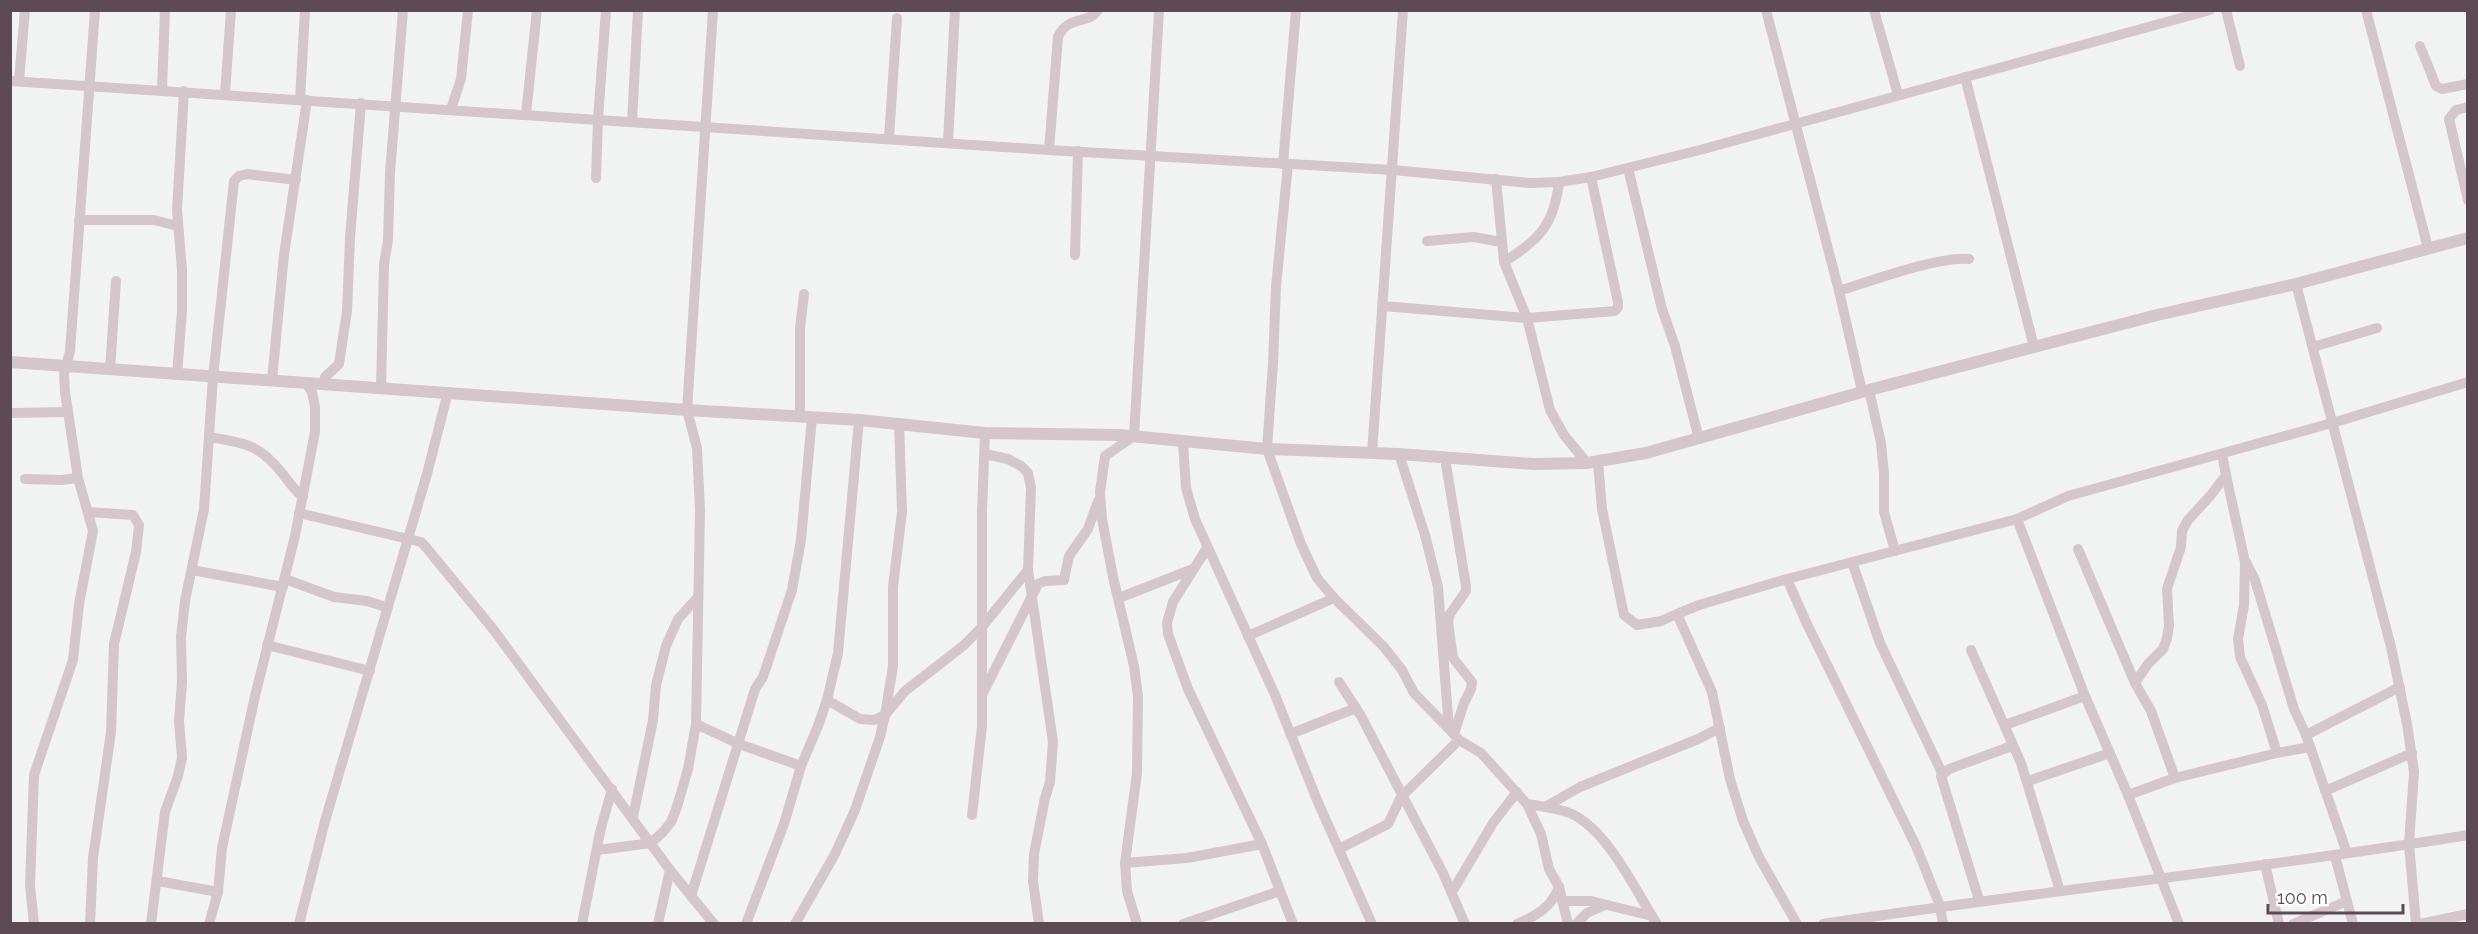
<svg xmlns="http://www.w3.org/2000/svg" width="2478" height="934" viewBox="0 0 2478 934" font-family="Raleway,sans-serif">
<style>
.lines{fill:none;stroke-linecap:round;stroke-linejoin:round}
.minor{stroke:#d5c6cc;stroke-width:10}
.tertiary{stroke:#d5c6cc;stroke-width:12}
</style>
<rect width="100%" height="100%" fill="#f1f3f2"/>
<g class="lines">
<!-- minor -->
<g class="minor">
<polyline points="1766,10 1839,291 1862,391"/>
<polyline points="1874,10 1898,95"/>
<polyline points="2226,10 2240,66"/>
<polyline points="2366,10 2428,248"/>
<polyline points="2420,46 2436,86 2442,89 2468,84"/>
<polyline points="1965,77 2034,347"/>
<polyline points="10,81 1049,150 1393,170 1530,183 1559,182 1591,177 1700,150 2210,10"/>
<polyline points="19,81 25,10"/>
<polyline points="162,90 165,10"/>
<polyline points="225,94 231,10"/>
<polyline points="300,100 305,10"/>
<polyline points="2468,107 2456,110 2449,119 2468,200"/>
<polyline points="451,109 461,79 468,10"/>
<polyline points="526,114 537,10"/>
<polyline points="632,122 638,10"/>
<polyline points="889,138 897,18"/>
<polyline points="948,142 955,10"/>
<path d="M1049,150L1058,37C1068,15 1088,25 1098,10"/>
<polyline points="1283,164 1296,10"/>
<polyline points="1288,164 1276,287 1273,363 1267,449 1301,544 1317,578 1334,598 1384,647 1402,670 1414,693 1449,729"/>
<polyline points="1628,168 1662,309 1675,346 1699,439"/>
<polyline points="596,178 598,119 606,10"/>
<polyline points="1496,179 1504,262 1527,318 1550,410 1564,435 1587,463"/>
<polyline points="79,220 154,220 177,226"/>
<polyline points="1427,241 1474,237 1501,242"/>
<polyline points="1075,255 1078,151"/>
<path d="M1504,262C1539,240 1554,225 1559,182"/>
<polyline points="2296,284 2391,647 2407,724 2414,772 2409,844 2416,924"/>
<path d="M1839,291C1871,281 1939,256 1969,259"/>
<polyline points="1383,306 1527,318 1615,311 1618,307 1618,302 1591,177"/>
<polyline points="2313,347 2377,328"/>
<polyline points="110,370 116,281"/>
<polyline points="177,375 182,311 182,270 177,210 184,91"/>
<polyline points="272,380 284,255 307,100"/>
<polyline points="323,383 325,377 339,364 347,311 350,238 361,103"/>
<polyline points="381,387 384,265 388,240 390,173 403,10"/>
<polyline points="1869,390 1881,443 1884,474 1884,512 1895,551"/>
<polyline points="10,413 68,412"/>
<polyline points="800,416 800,328 804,294"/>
<path d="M209,437C244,443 258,443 282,473C289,482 294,490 303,497"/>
<polyline points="1183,442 1186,488 1195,519 1275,695 1317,800 1372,924"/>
<polyline points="1372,453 1403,10"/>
<polyline points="1399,454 1425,535 1438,587 1449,729 1459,740 1481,753 1527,804 1541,834 1549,869 1559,887 1568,924"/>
<polyline points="1445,458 1466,586 1466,591 1450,614 1448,622 1453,658 1472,682 1471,689 1464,703 1454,734"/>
<polyline points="1598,462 1602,509 1624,615 1637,625 1661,621 1677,614"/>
<polyline points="25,479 61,480 78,478"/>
<polyline points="88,512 133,515 139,525 136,552 114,644 111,732 93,858 90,924"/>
<polyline points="299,513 421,542 425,546 493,629 670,870 714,924"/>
<polyline points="2017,519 2085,696 2128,795 2179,924"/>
<polyline points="1207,548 1173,602 1167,623 1168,634 1188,689 1262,844 1293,924"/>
<polyline points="2078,549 2135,683"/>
<polyline points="1852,562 1880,643 1942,773"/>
<polyline points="2246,562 2255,580 2294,709 2306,735 2347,853"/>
<polyline points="192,570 283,587"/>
<polyline points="1028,570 1053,742 1050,782 1045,798 1034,854 1033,881 1039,924"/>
<polyline points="285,579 334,597 367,601 386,607"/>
<polyline points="1787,579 1806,622 1916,846 1940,906 1943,924"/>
<polyline points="1119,598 1193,569"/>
<polyline points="1248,636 1334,598"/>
<polyline points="267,645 370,671"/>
<polyline points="1971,650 2021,763 2060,891"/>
<polyline points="1339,682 1361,716 1443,873 1465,924"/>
<polyline points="983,693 1038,584 1045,581 1064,580 1069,556 1088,529 1098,501"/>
<polyline points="827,700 860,719 874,720 885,715 905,691 963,646 982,627 1028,570 1031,488 1028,473 1021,466 1008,459 985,454"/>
<polyline points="696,724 739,744 801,766"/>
<polyline points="2005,725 2085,696"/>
<polyline points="1290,734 1356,708"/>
<polyline points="2306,735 2400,687"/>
<polyline points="2277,753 2310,747"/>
<polyline points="2175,778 2151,711 2135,683 2148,664 2163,649 2167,638 2169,626 2167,589 2181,547 2182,531 2188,520 2211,495 2226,475 2222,454"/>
<polyline points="2028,781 2110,753"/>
<polyline points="2325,791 2412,753"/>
<polyline points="2128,795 2175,778 2277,753 2262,705 2240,657 2238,639 2244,605 2245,562 2226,475"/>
<path d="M1527,804C1542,806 1558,808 1572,814C1609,832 1635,890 1657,924"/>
<polyline points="1545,807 1580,787 1698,739 1720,728"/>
<polyline points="972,815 982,726 982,512 985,433"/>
<polyline points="633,817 653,720 656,685 666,646 678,619 698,597"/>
<polyline points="1339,849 1388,824 1401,797 1459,740"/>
<polyline points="598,850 651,843 663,832 671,822 676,810 688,769 696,724 700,510 697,448 687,410 713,10"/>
<polyline points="2335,856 2353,924"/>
<polyline points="1125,863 1187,858 1262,844"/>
<polyline points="2265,864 2279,924"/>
<polyline points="158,881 218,892"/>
<polyline points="1452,892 1493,823 1517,792"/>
<polyline points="691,896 755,689 763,677 792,590 801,540 812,417"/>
<polyline points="1979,900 1941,776 1949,769 2012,746"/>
<polyline points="1562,901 1591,901 1652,916"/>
<polyline points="34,924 30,885 34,775 73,660 79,604 93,531 78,478 65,392 64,374 70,351 95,10"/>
<polyline points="151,924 165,812 178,776 182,758 179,721 182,682 181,637 185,601 204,509 213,377 234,181 239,176 247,174 296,180"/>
<polyline points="209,924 218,892 222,848 255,696 295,536 315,432 315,407 312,392 306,383"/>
<polyline points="299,924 325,821 427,474 448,392"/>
<polyline points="582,924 600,832 612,789"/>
<polyline points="658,924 670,870"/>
<polyline points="746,924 784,824 801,766 818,726 827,700 838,653 859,420"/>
<polyline points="795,924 835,854 855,810 880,737 885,715 893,666 893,587 902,512 899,423"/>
<polyline points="1137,924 1127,891 1125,863 1137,773 1138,697 1134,666 1113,577 1102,519 1100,492 1105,456 1134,436 1159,10"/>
<polyline points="1183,924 1280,891"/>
<path d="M1517,924C1537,915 1551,908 1559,887"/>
<polyline points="1576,924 1587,913 1605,905"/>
<polyline points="1797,924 1759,857 1743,821 1730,779 1712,692 1677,614 1699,605 1787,579 2017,519 2068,496 2332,423 2468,382"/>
<path d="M1823,924C2038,891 2254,870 2468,835"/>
<polyline points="2293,924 2347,901"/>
<polyline points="2420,924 2468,914"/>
</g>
<!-- tertiary -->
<polyline class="tertiary" points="10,362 687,410 859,420 985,433 1120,435 1267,449 1399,454 1534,464 1587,463 1646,453 1869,390 2157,315 2296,284 2468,238"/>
</g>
<!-- border -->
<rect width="2478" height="934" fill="none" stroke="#5e4a53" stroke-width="24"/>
<!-- scale -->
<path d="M2268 904v9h135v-9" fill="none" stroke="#5e4a53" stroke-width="3"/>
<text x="2277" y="904" font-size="18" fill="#5e4a53" stroke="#ffffff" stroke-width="4.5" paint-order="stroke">100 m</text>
</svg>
